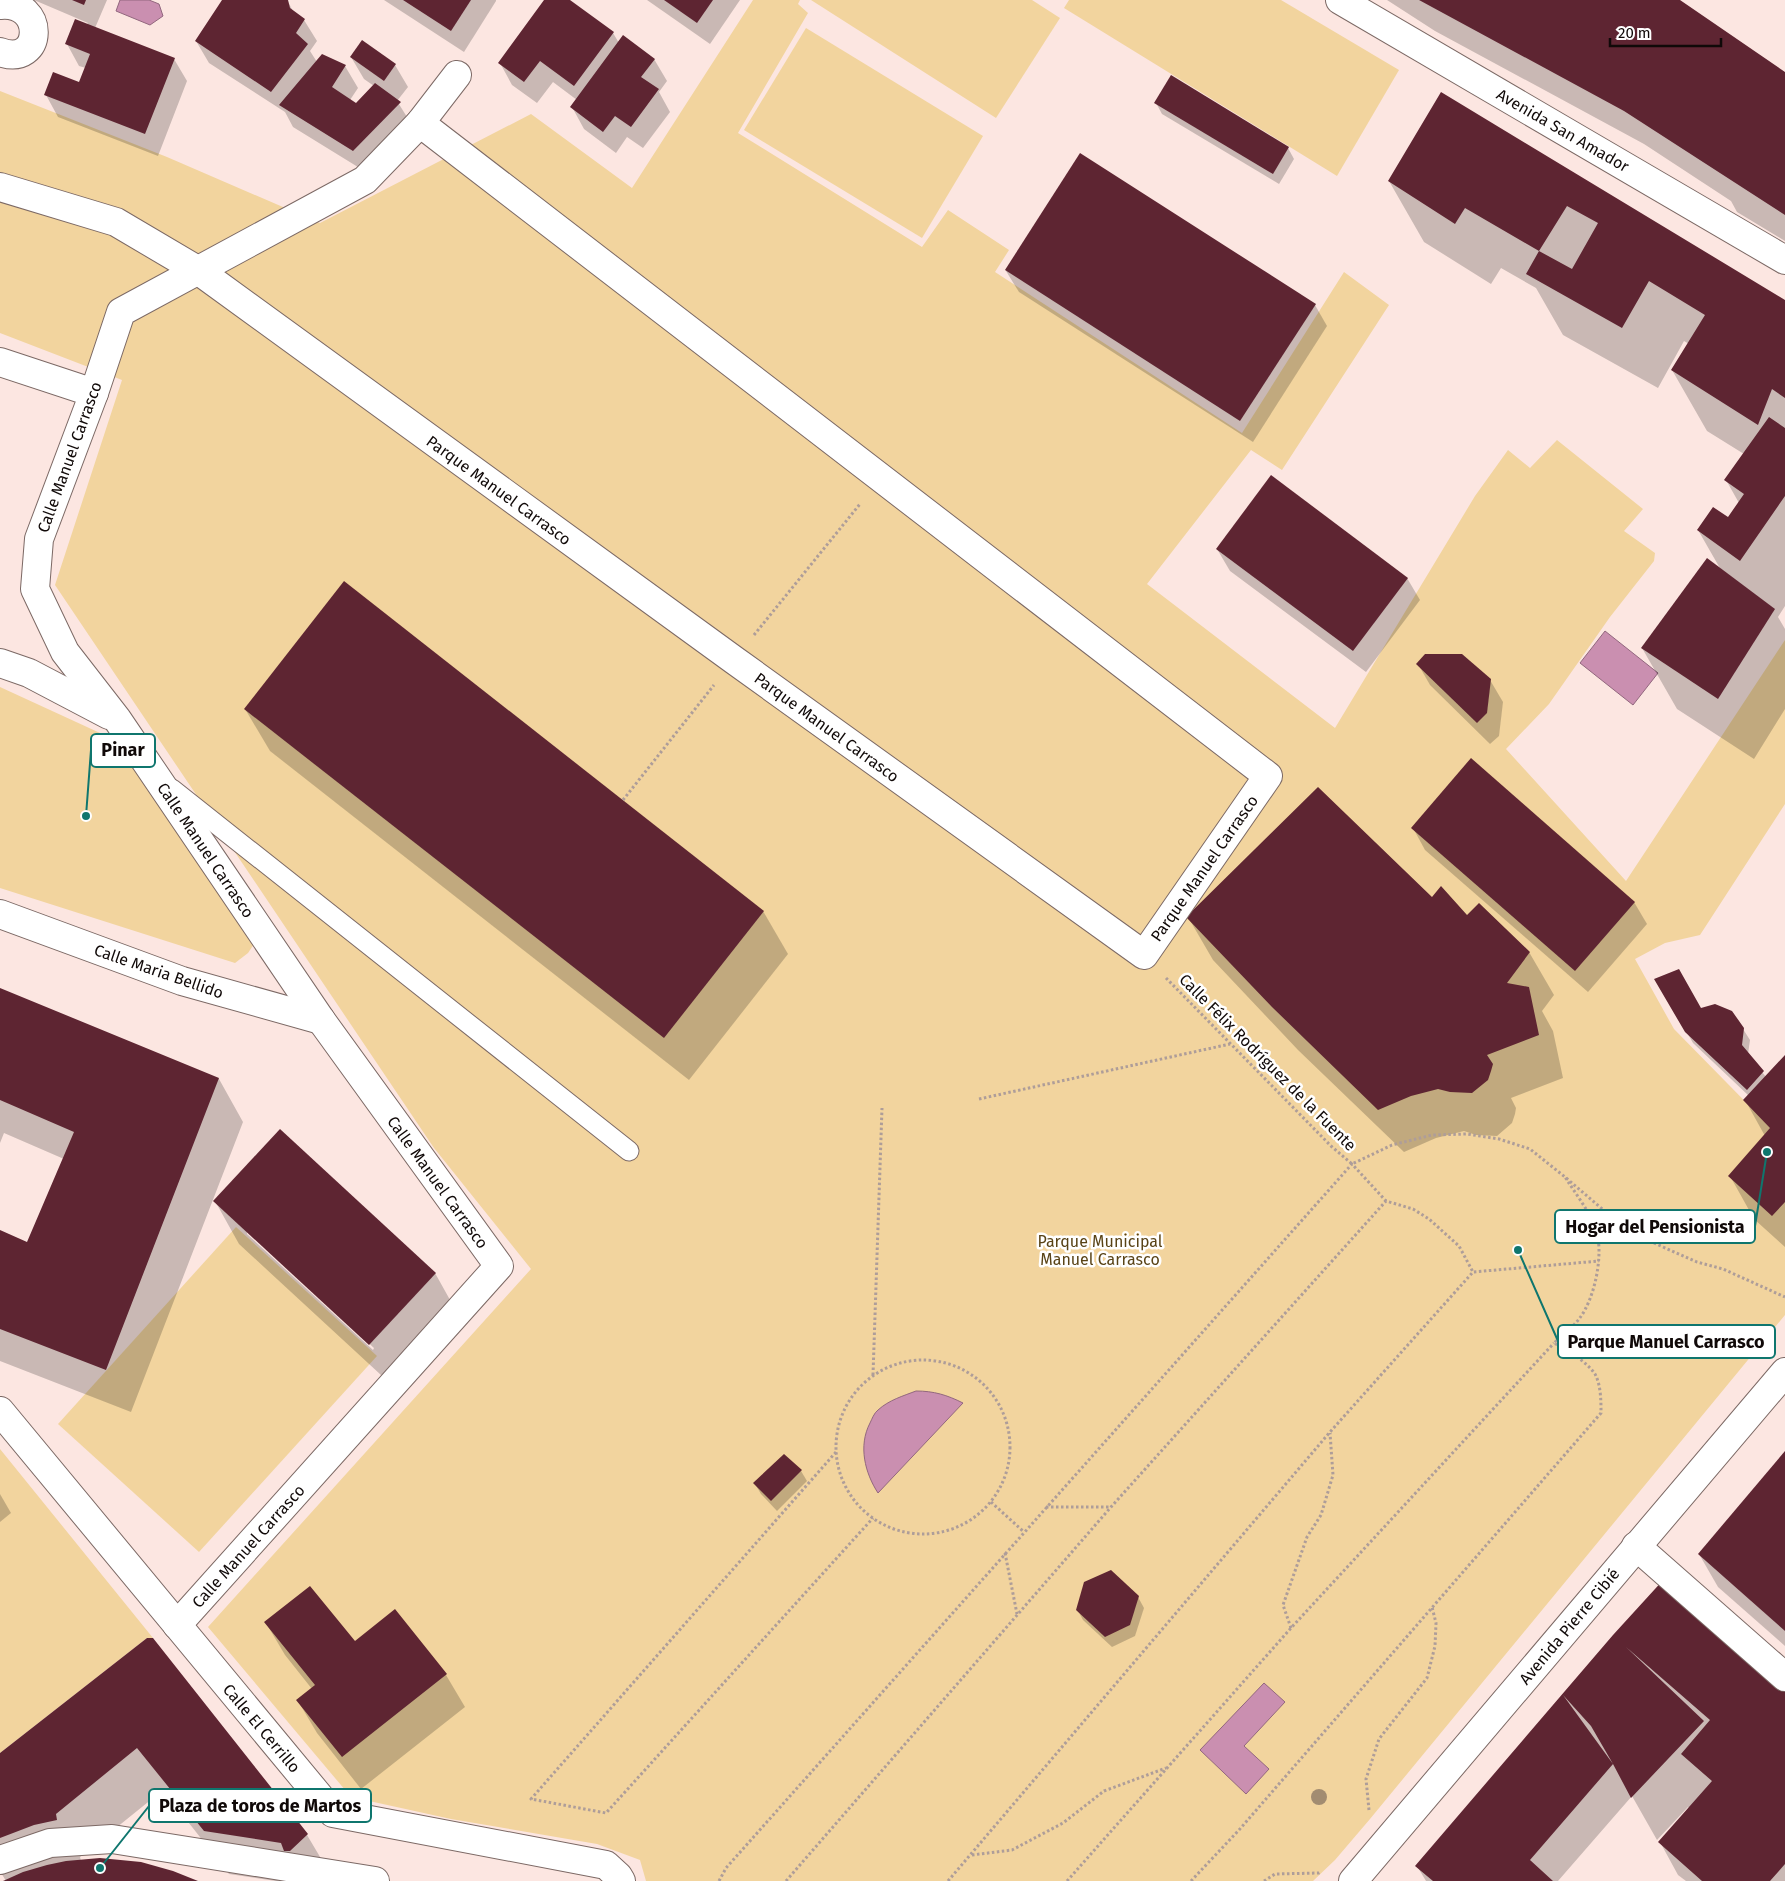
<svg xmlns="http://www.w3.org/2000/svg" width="1785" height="1881" viewBox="0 0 1785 1881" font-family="'Fira Sans',sans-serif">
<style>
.green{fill:#f2d49e}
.water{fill:#ca8fb0;stroke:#92677e}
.shadow{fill:#0003;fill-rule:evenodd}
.building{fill:#5e2532;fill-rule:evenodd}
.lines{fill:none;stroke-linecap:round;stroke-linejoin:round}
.service-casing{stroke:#7c6965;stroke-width:21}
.minor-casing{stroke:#7c6965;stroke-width:30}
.tertiary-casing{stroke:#7c6965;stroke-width:30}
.path{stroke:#ae9d99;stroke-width:3;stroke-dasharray:2.5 2.5;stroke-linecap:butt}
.service{stroke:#fff;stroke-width:19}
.minor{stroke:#fff;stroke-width:28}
.tertiary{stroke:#fff;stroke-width:28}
.tree{fill:#a28c71}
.labels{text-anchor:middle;stroke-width:5;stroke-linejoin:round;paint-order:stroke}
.street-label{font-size:16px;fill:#100908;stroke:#fff}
.park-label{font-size:16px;fill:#594316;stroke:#fff}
.leader{fill:none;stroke:#0f766e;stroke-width:2}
.callout-dot{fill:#0f766e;stroke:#fff;stroke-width:2}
.callout{fill:#fff;stroke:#0f766e;stroke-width:2}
.callout-label{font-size:18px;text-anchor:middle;font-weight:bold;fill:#100908}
</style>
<rect width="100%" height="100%" fill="#fce6e1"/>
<!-- green -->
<g class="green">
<polygon points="753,0 800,0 798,4 808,13 738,133 922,247 948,210 1009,250 995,272 1242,433 1344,272 1389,305 1282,470 1251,450 1147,584 1335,728 1475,496 1508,450 1530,468 1557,440 1643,509 1624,531 1655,553 1654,561 1610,617 1549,704 1506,749 1626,881 1785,640 1785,804 1700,935 1665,943 1635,959 1674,1029 1785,1142 1785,1315 1370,1819 1335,1860 1313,1881 646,1881 640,1860 597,1844 451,1819 351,1797 208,1627 531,1269 434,1148 55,585 122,380 0,333 0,91 167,157 320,223 531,114 632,188"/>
<polygon points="811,0 1032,0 1060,18 996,118"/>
<polygon points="1069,0 1281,0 1399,70 1337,176 1064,8"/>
<polygon points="806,28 983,136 922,238 744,130"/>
<polygon points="0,687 124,744 254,944 248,953 235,963 0,888"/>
<polygon points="236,1227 377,1356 199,1552 58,1424"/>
<polygon points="0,1449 153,1638 147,1638 0,1753"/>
</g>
<!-- water -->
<g class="water">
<polygon points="120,0 149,0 159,4 163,16 150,25 116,11"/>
<polygon points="1605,631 1658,673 1633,705 1580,663"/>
<path d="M916,1391C934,1391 947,1395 963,1403L878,1493C865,1473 858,1446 870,1423C872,1419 874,1413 878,1410C889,1400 903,1396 916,1391Z"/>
<polygon points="1264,1683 1285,1702 1244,1746 1269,1769 1246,1794 1200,1750"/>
</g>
<!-- shadow -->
<g class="shadow">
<polygon points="34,0 107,0 95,28 174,59 187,81 158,156 58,117 46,95 80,84 86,68 79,66 67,44 88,23"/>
<polygon points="224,0 287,0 294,13 304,20 317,41 310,51 317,62 345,66 358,88 350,100 356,105 374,86 364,79 351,57 395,65 408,87 397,101 412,125 366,172 293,127 285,112 209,63 196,41"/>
<polygon points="384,0 496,0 496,1 464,52"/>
<polygon points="545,0 568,0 613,33 619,43 654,59 667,81 659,92 670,112 643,148 627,137 616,153 584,129 572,107 577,100 553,82 537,103 512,85 500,63"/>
<polygon points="647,0 740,0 710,44"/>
<polygon points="1387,0 1677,0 1785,73 1785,241 1737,212 1731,201 1644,144 1435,31"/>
<polygon points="1441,94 1785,302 1785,606 1778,617 1785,629 1785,709 1754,759 1677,709 1642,648 1721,570 1698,530 1728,519 1739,503 1726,480 1744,454 1707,431 1672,370 1689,344 1684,341 1658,388 1563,335 1536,288 1501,268 1491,284 1424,242 1389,181"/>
<polygon points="1156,103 1288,148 1294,159 1279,184 1162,114"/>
<polygon points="1006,271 1315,305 1327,326 1253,442 1019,292"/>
<polygon points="1217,549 1407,578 1420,600 1366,672 1230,571"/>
<polygon points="1418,664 1490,680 1503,702 1499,736 1490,744 1430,685"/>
<polygon points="245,709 763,911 788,954 689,1080 270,751"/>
<polygon points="1413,828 1634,902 1647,924 1588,992 1425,850"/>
<polygon points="1432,899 1467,917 1529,952 1554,995 1542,1011 1553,1031 1563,1078 1511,1098 1516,1108 1515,1114 1512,1123 1497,1136 1476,1135 1464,1131 1436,1138 1404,1152 1298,1050 1213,960 1188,917"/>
<polygon points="1656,979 1700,1010 1743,1029 1750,1040 1748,1054 1766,1077 1785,1057 1785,1247 1754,1219 1730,1176 1765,1136 1745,1100 1749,1096 1693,1043"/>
<polygon points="0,989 219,1079 243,1122 131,1412 0,1361 0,1232 28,1244 64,1159 4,1133 0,1143"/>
<path d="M215,1201L435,1273L459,1316L394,1387L239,1244ZM247,1231L374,1348L373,1350L247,1234Z"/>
<polygon points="1785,1453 1785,1646 1718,1587 1699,1554"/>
<polygon points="801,1471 807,1481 777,1511 761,1494 755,1484"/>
<polygon points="0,1494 11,1513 0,1522"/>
<polygon points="1138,1597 1144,1608 1135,1636 1112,1647 1083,1620 1077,1609"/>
<polygon points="266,1623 355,1643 446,1675 465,1707 361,1789 317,1733 298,1701 312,1689 285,1655"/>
<polygon points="1614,1636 1785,1685 1785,1881 1686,1881 1678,1875 1660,1842 1689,1808 1688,1807 1657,1840 1632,1796 1558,1881 1426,1881 1417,1866"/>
<polygon points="147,1640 307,1835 332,1877 328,1881 276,1881 229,1874 163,1790 80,1857 81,1861 193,1881 6,1881 0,1871 0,1755"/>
</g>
<!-- building -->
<g class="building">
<polygon points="72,0 86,0 84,5"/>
<polygon points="222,0 288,0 290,8 305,19 296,33 308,44 271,92 195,41"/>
<polygon points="403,0 471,0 451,31"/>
<polygon points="544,0 570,0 614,32 574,86 540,61 524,82 498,63"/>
<polygon points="664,0 713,0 697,23"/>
<polygon points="1419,0 1680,0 1785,72 1785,215 1624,111"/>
<polygon points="75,19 175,58 145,134 44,95 53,72 79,82 90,54 65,44"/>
<polygon points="623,35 655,59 641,77 659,89 631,127 615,116 603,132 570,107"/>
<polygon points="362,40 396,64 384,81 350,57"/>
<polygon points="322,54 346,65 332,87 356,103 375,83 401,102 353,151 279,105"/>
<polygon points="1171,75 1289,147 1273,174 1154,103"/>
<polygon points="1441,92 1785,300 1785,398 1772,389 1758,425 1671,370 1705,315 1649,281 1622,328 1526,274 1539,251 1572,269 1598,223 1567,206 1539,251 1465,208 1455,224 1388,181"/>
<polygon points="1080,153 1316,304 1240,421 1005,270"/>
<polygon points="1769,417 1785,428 1785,496 1740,561 1697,530 1713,507 1728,517 1744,494 1724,480"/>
<polygon points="1271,475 1408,578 1353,651 1216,549"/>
<polygon points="1707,558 1775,609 1718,699 1641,648"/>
<polygon points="344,581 764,911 664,1038 244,709"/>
<polygon points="1425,654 1462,654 1491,679 1487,713 1477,723 1416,664"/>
<polygon points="1471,758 1635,902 1575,971 1411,828"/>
<polygon points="1318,787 1432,897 1441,886 1467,915 1479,903 1530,952 1507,983 1529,987 1539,1035 1487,1055 1493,1064 1491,1071 1488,1080 1472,1093 1450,1092 1438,1089 1411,1096 1378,1110 1272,1007 1186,917"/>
<polygon points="1679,969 1701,1008 1715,1004 1732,1011 1744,1028 1742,1045 1764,1071 1747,1090 1685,1032 1654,979"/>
<polygon points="0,988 219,1078 106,1370 0,1329 0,1230 27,1242 74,1132 0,1100"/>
<polygon points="1785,1055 1785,1202 1772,1216 1728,1176 1770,1128 1743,1100"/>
<polygon points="280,1129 436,1273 369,1345 213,1201"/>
<polygon points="1785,1451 1785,1631 1698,1554"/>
<polygon points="784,1454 802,1470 771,1501 753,1483"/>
<polygon points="1111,1570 1139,1596 1130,1625 1105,1637 1076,1610 1084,1582"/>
<path d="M1665,1578L1785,1684V1864L1770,1881H1702L1658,1842L1712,1781L1681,1754L1710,1720L1626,1647L1704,1721L1631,1798L1613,1764L1530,1860L1553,1881H1433L1415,1866L1613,1635ZM1563,1695L1591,1726L1613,1764Z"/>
<polygon points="310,1586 355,1641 395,1609 447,1674 342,1757 296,1700 315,1685 264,1622"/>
<polygon points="147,1638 153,1638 308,1834 290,1851 284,1851 281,1843 204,1831 137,1748 56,1814 57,1820 34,1825 0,1838 0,1753"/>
<polygon points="100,1858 141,1862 173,1871 198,1881 3,1881 23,1872 47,1865 66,1861"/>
</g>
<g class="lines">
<!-- service casing -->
<g class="service-casing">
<polyline id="service" points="172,789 629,1151"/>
</g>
<!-- minor casing -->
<g class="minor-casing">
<g id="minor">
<polyline points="1340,0 1785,260"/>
<path d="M0,5C46,0 44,68 0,52"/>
<polyline points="0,187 116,222 199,271 734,660 1144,955 1268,776 420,123"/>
<polyline points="0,362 94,393"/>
<polyline points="0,663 29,673 109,715"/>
<polyline points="0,914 182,981 321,1020"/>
<polyline points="0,1411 333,1813 606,1865 618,1876 621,1881"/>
<polyline points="1636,1546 1785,1677"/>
<polyline points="177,1625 499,1266 321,1020 117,719 65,652 35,589 39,539 94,393 121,312 365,180 420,123 457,75"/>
<polyline points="0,1860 50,1843 112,1839 375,1881"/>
</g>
</g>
<!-- tertiary casing -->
<g class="tertiary-casing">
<polyline id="tertiary" points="1353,1881 1785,1372"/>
</g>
<!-- path -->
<g class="path">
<polyline points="754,635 860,504"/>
<polyline points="623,800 714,685"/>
<polyline points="1166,978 1331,1146 1352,1164 1392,1145 1432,1135 1467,1134 1499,1139 1530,1149 1565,1177 1629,1232 1697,1262 1723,1269 1785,1297"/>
<polyline points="979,1099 1230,1044"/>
<circle cx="923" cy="1447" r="87"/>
<polyline points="873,1375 882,1108"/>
<polyline points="836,1452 531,1799 606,1813 873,1518"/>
<polyline points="991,1502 1024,1532"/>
<polyline points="1046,1507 1110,1507"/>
<polyline points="1005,1553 1017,1614"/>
<polyline points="1291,1628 1283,1605 1307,1537 1321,1515 1333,1475 1330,1433"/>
<polyline points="1369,1810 1366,1779 1379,1739 1427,1678 1435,1646 1436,1623 1432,1607"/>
<polyline points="972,1855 1012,1850 1063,1823 1104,1791 1166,1768"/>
<polyline points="719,1881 726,1868 1352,1164 1386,1201"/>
<polyline points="786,1881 1111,1507 1386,1201 1413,1209 1429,1219 1459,1246 1473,1272"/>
<polyline points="948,1881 1330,1432 1473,1272 1599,1261"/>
<polyline points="1067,1881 1291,1628 1554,1343"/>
<path d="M1191,1881L1239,1830L1601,1413C1601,1401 1601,1385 1595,1374C1586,1361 1567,1350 1554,1343C1562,1335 1572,1328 1579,1319C1595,1299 1605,1251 1595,1227C1588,1209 1575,1193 1565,1177"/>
<polyline points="1264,1881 1275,1874 1319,1873 1321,1872"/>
</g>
<!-- service -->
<use href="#service" class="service"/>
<!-- minor -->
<use href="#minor" class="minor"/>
<!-- tertiary -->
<use href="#tertiary" class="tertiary"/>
</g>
<!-- trees -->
<circle class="tree" cx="1319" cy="1797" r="8"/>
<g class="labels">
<!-- street labels -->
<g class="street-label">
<text transform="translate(1563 130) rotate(30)" y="6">Avenida San Amador</text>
<text transform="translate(69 457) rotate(-70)" y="6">Calle Manuel Carrasco</text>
<text transform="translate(499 490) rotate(36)" y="6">Parque Manuel Carrasco</text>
<text transform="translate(827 727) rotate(36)" y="6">Parque Manuel Carrasco</text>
<text transform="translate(206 850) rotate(56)" y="6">Calle Manuel Carrasco</text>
<text transform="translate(1204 868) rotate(-55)" y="6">Parque Manuel Carrasco</text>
<text transform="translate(159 971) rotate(19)" y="6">Calle Maria Bellido</text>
<text transform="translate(1268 1062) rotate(45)" y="6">Calle Félix Rodríguez de la Fuente</text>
<text transform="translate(438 1182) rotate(54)" y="6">Calle Manuel Carrasco</text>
<text transform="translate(248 1546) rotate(-48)" y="6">Calle Manuel Carrasco</text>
<text transform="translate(1569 1626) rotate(-50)" y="6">Avenida Pierre Cibié</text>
<text transform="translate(262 1728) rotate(50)" y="6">Calle El Cerrillo</text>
</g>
<!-- park labels -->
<g class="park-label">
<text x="1100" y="1247">Parque Municipal<tspan x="1100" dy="18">Manuel Carrasco</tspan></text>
</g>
</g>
<!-- callouts -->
<path class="leader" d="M86 816L91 750M1767 1152L1755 1226M1518 1250L1558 1341M100 1868L149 1806"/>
<g class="callout-dot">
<circle cx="86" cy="816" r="5"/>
<circle cx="1767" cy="1152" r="5"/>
<circle cx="1518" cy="1250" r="5"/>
<circle cx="100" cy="1868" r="5"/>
</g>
<g class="callout">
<rect x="91" y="734" width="64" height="33" rx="5"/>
<rect x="1555" y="1210" width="200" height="33" rx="5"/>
<rect x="1558" y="1325" width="217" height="33" rx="5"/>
<rect x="149" y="1789" width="222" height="33" rx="5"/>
</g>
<g class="callout-label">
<text x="123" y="756">Pinar</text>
<text x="1655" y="1233">Hogar del Pensionista</text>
<text x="1666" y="1348">Parque Manuel Carrasco</text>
<text x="260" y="1812">Plaza de toros de Martos</text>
</g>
<!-- scale -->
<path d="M1610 38v8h111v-8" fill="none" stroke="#100908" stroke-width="2.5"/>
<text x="1618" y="38" font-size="15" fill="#100908" stroke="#ffffff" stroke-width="4" paint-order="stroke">20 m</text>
</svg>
